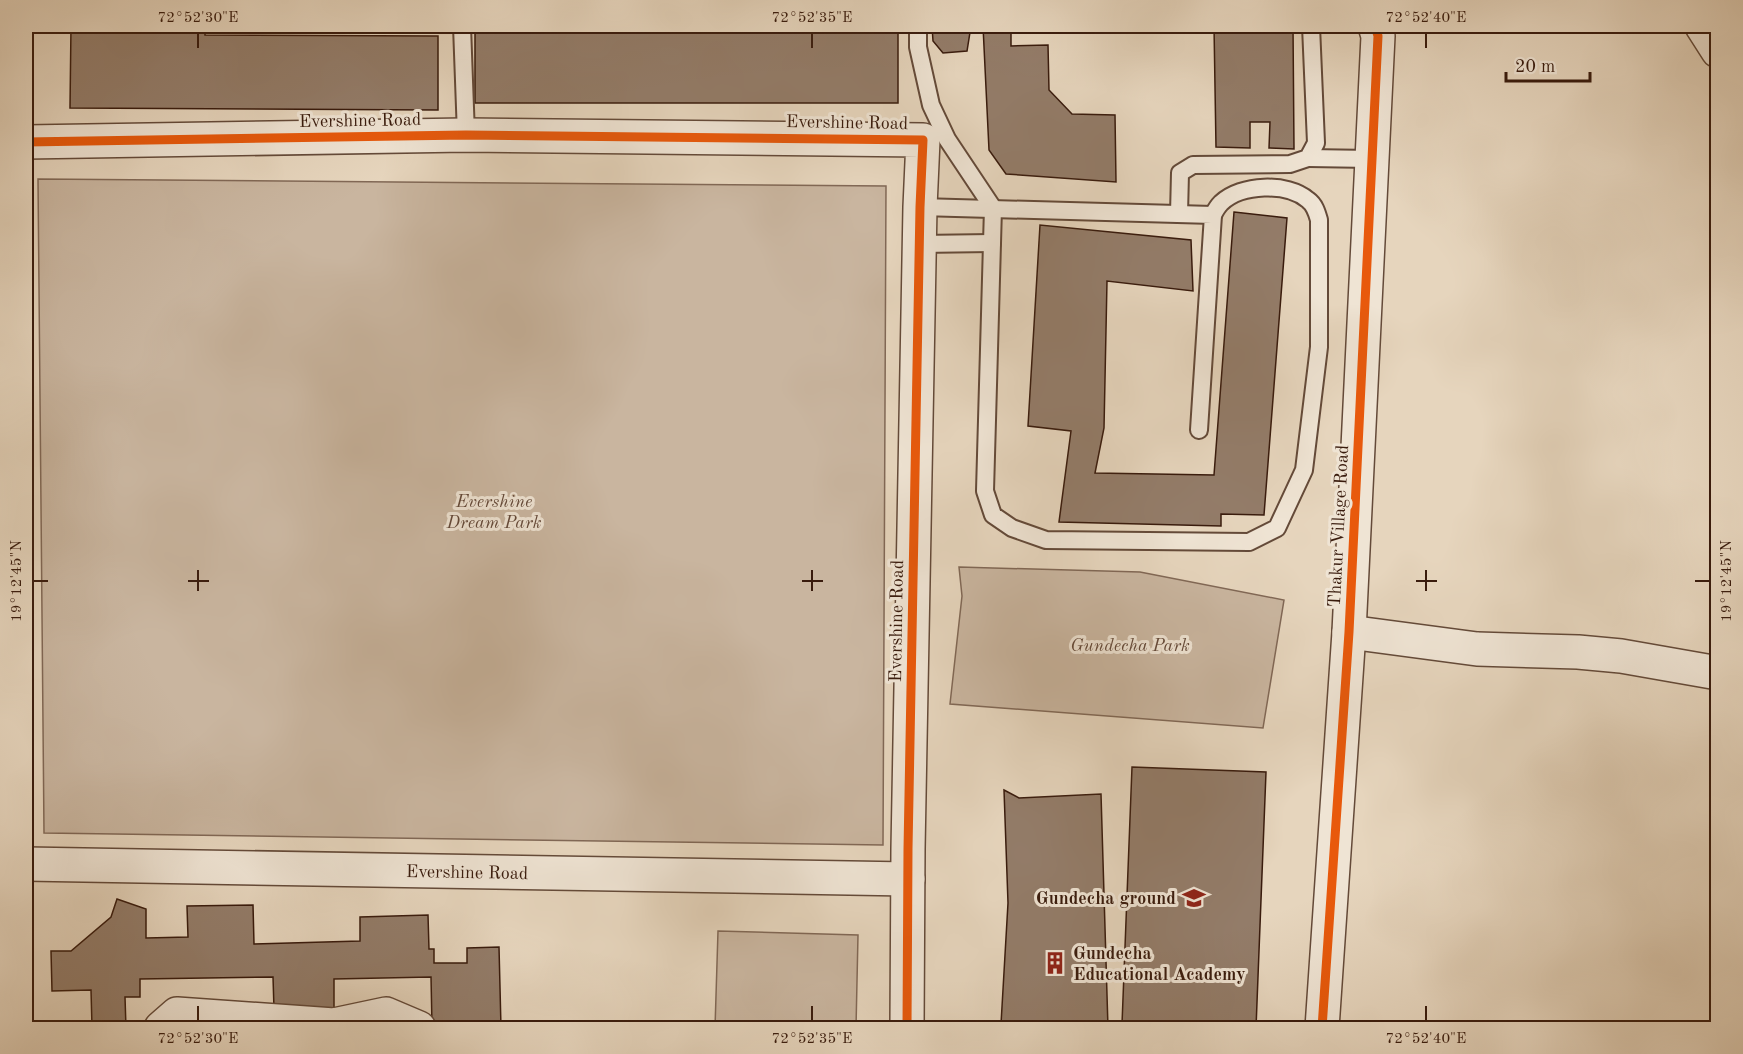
<svg xmlns="http://www.w3.org/2000/svg" width="1743" height="1054" viewBox="0 0 1743 1054" font-family="'Old Standard TT',serif">
<style>
.green{fill:#c9b59f;stroke:#816856;stroke-width:1.5}
.building{fill:#937c69;stroke:#391b0d;stroke-width:1.5}
.lines{fill:none;stroke-linecap:round;stroke-linejoin:round}
.service-casing{stroke:#644a39;stroke-width:20}
.minor-casing{stroke:#644a39;stroke-width:36}
.tertiary-casing{stroke:#644a39;stroke-width:36}
.service{stroke:#efe4d4;stroke-width:16}
.minor{stroke:#efe4d4;stroke-width:33}
.tertiary{stroke:#efe4d4;stroke-width:33}
.cycleway-casing{stroke:#efe4d4;stroke-width:13}
.cycleway{stroke:#e8590c;stroke-width:9}
.ticks{fill:none;stroke:#391b0d;stroke-width:2}
.labels{text-anchor:middle;stroke-width:6;stroke-linejoin:round;paint-order:stroke}
.street-label{font-size:18px;fill:#391b0d;stroke:#efe4d4}
.park-label{font-size:18px;font-style:italic;fill:#644939;stroke:#efe4d4}
.poi-label{font-size:18px;font-weight:bold;fill:#391b0d;stroke:#efe4d4;text-anchor:end}
.neatline{fill:none;stroke:#391b0d;stroke-width:2}
.ticks-label{font-size:15px;text-anchor:middle;fill:#391b0d}
</style>
<rect width="100%" height="100%" fill="#e6d5bd"/>
<filter id="stains"><feTurbulence type="fractalNoise" baseFrequency=".00333" numOctaves="4"/><feColorMatrix values="0 0 0 0 .2 0 0 0 0 .09 0 0 0 0 .02 0 0 0 .5 -.17"/></filter>
<radialGradient id="worn" r=".72"><stop offset=".6" stop-color="#630" stop-opacity="0"/><stop offset="1" stop-color="#630" stop-opacity=".3"/></radialGradient>
<!-- green -->
<g class="green">
<polygon points="38,179 886,186 883,845 44,833"/>
<polygon points="959,567 1140,572 1284,600 1263,728 950,704 962,596"/>
<polygon points="718,931 858,935 856,1028 715,1028"/>
</g>
<!-- building -->
<g class="building">
<polygon points="71,26 205,26 205,35 438,36 438,110 70,108"/>
<rect x="475" y="26" width="423" height="77"/>
<polygon points="932,26 971,26 967,51 943,53 933,41"/>
<polygon points="983,26 1011,26 1011,46 1048,45 1049,90 1072,114 1115,115 1116,182 1006,174 989,150"/>
<polygon points="1214,26 1293,26 1294,149 1269,148 1270,122 1250,122 1250,148 1216,147"/>
<polygon points="1234,212 1287,218 1264,515 1221,514 1221,526 1059,522 1071,431 1028,426 1040,225 1191,240 1193,291 1107,281 1104,428 1095,473 1214,475"/>
<polygon points="1132,767 1266,772 1256,1028 1122,1024"/>
<polygon points="1004,790 1019,798 1101,794 1108,1028 1058,1023 1001,1024 1008,903"/>
<polygon points="117,899 146,909 146,938 188,937 187,906 253,905 254,944 360,941 360,917 428,915 429,949 434,949 434,963 467,963 467,948 499,947 501,1028 432,1026 431,977 334,979 334,1008 274,1009 273,977 140,979 140,997 125,997 126,1028 57,1028 92,1027 91,990 52,991 51,951 71,951 111,917"/>
</g>
<g class="lines">
<!-- service casing -->
<g class="service-casing">
<g id="service">
<polyline points="462,26 466,135"/>
<path d="M918,26V47L931,105L947,139L993,208L985,491L993,515L1012,528L1046,540L1249,542L1277,528L1304,470L1319,347V220C1317,213 1315,205 1308,200C1287,182 1241,184 1221,203C1218,206 1215,211 1213,215"/>
<polyline points="1308,158 1372,159"/>
<polyline points="920,207 1213,215 1199,430"/>
<polyline points="1179,214 1180,173 1193,165 1290,164 1308,158 1316,143 1311,26"/>
<polyline points="919,244 992,243"/>
</g>
</g>
<!-- minor casing -->
<g class="minor-casing">
<g id="minor">
<polyline points="1702,26 1718,51"/>
<polyline points="26,142 466,135 923,140 920,207 908,849 907,1028"/>
<polyline points="1349,632 1477,649 1578,652 1621,656 1718,673"/>
<polyline points="26,864 908,879"/>
<polyline points="161,1028 177,1014 334,1025 386,1014 419,1028"/>
</g>
</g>
<!-- tertiary casing -->
<g class="tertiary-casing">
<polyline id="tertiary" points="1322,1028 1349,632 1378,36 1375,26"/>
</g>
<!-- service -->
<use href="#service" class="service"/>
<!-- minor -->
<use href="#minor" class="minor"/>
<!-- tertiary -->
<use href="#tertiary" class="tertiary"/>
<!-- cycleway casing -->
<g class="cycleway-casing">
<g id="cycleway">
<polyline points="26,142 466,135 923,140 920,207 908,849 907,1028"/>
<polyline points="1322,1028 1349,632 1378,36 1375,26"/>
</g>
</g>
<!-- cycleway -->
<use href="#cycleway" class="cycleway"/>
</g>
<!-- ticks -->
<path class="ticks" d="M198,33V48M812,33V48M1426,33V48M198,570V591M812,570V591M1426,570V591M33,581H48M188,581H209M802,581H823M1416,581H1437M1695,581H1710M198,1006V1021M812,1006V1021M1426,1006V1021"/>
<!-- icons -->
<defs>
<g id="school-bare" transform="scale(1.8)"><path d="M0-5L7-2L0 1L-7-2ZM-4 1L0 2.5L4 1V4Q0 6-4 4Z" fill="#8f2418" stroke="#efe4d4" stroke-width="2.5" paint-order="stroke"/></g>
<g id="building-bare" transform="scale(1.8)"><path d="M-4-6H4V6H1V3H-1V6H-4ZM-2.5-4.3h1.7v1.8h-1.7ZM.8-4.3h1.7v1.8H.8ZM-2.5-1h1.7V.8h-1.7ZM.8-1h1.7V.8H.8Z" fill="#8f2418" stroke="#efe4d4" stroke-width="2.5" paint-order="stroke"/></g>
</defs>
<g fill-rule="evenodd">
<use href="#school-bare" x="1194" y="898"/>
<use href="#building-bare" x="1055" y="963"/>
</g>
<g class="labels">
<!-- street labels -->
<g class="street-label">
<text transform="translate(360 120) rotate(-1)" y="6">Evershine Road</text>
<text transform="translate(847 122) rotate(1)" y="6">Evershine Road</text>
<text transform="translate(1338 526) rotate(-87)" y="6">Thakur Village Road</text>
<text transform="translate(896 621) rotate(-89)" y="6">Evershine Road</text>
<text transform="translate(467 872) rotate(1)" y="6">Evershine Road</text>
</g>
<!-- park labels -->
<g class="park-label">
<text x="494" y="507">Evershine<tspan x="494" dy="21">Dream Park</tspan></text>
<text x="1130" y="651">Gundecha Park</text>
</g>
<!-- poi labels -->
<g class="poi-label">
<text x="1176" y="904">Gundecha ground</text>
<text x="1073" y="959" text-anchor="start">Gundecha<tspan x="1073" dy="21">Educational Academy</tspan></text>
</g>
</g>
<!-- margin -->
<rect width="1743" height="1054" fill="none" stroke="#e6d5bd" stroke-width="66"/>
<!-- scale -->
<path d="M1506 72v9h84v-9" fill="none" stroke="#391b0d" stroke-width="3"/>
<text x="1515" y="72" font-size="18" fill="#391b0d" stroke="#efe4d4" stroke-width="4.5" paint-order="stroke">20 m</text>
<rect x="33" y="33" width="1677" height="988" class="neatline"/>
<g class="ticks-label">
<text x="198" y="22">72°52'30"E</text>
<text x="812" y="22">72°52'35"E</text>
<text x="1426" y="22">72°52'40"E</text>
<text transform="translate(16 581) rotate(-90)" y="5">19°12'45"N</text>
<text transform="translate(1726 581) rotate(-90)" y="5">19°12'45"N</text>
<text x="198" y="1043">72°52'30"E</text>
<text x="812" y="1043">72°52'35"E</text>
<text x="1426" y="1043">72°52'40"E</text>
</g>
<rect width="100%" height="100%" filter="url(#stains)"/>
<rect width="100%" height="100%" fill="url(#worn)"/>
</svg>
